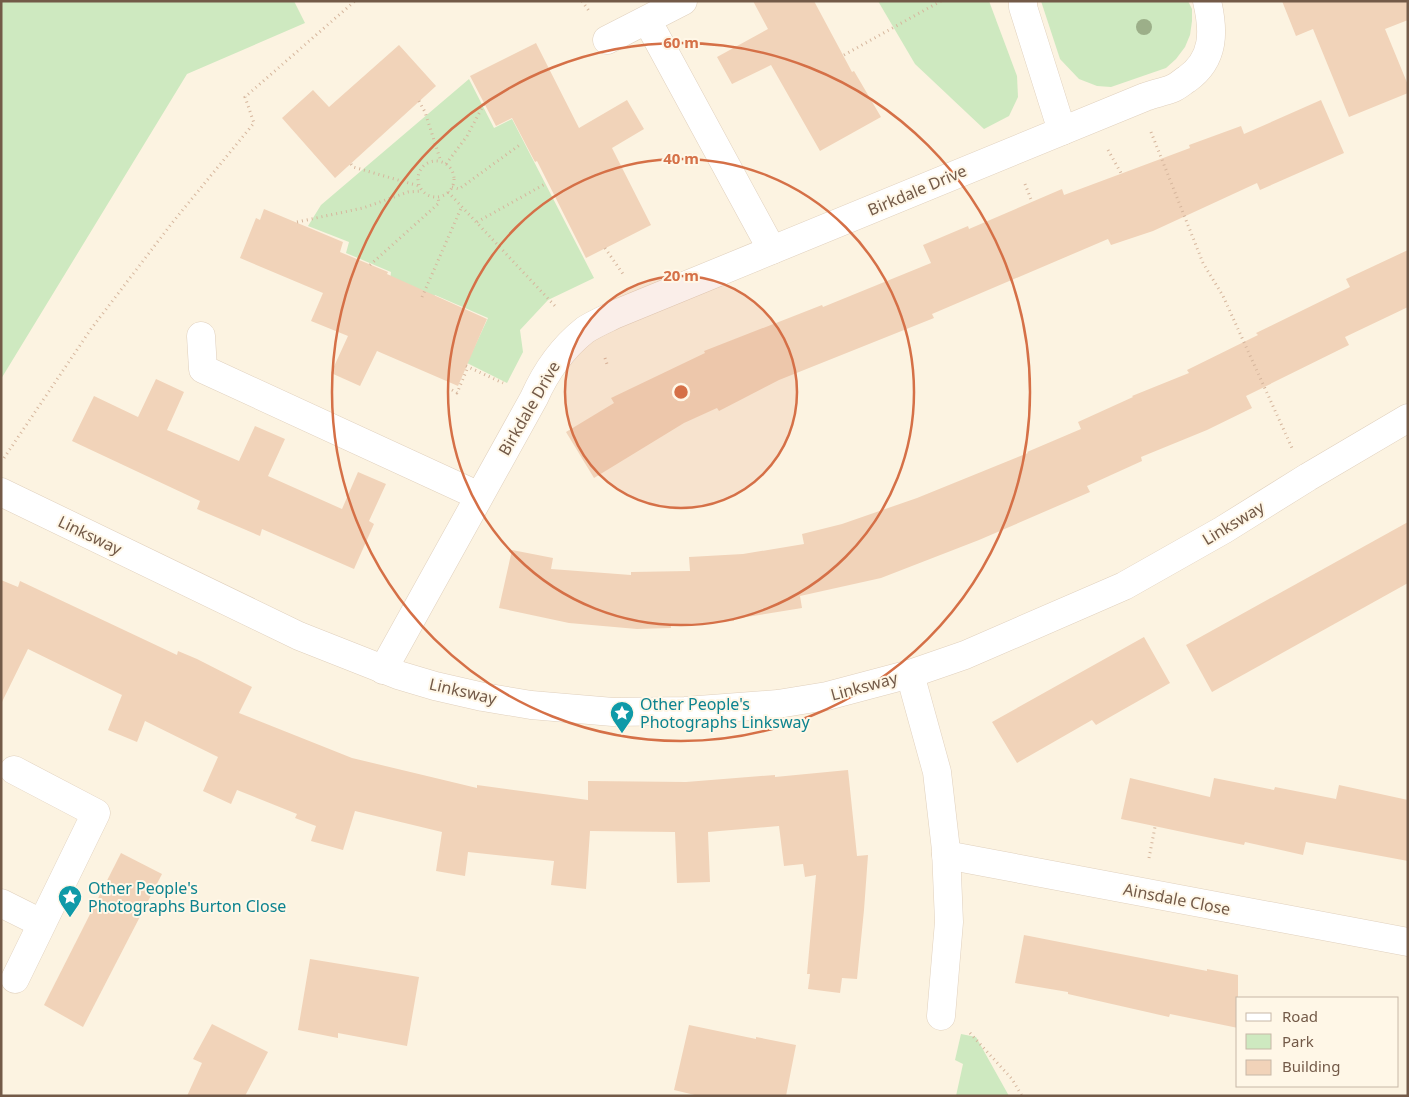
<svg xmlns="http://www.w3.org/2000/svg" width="1409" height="1097" viewBox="0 0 1409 1097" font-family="'Noto Sans',sans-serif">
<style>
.green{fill:#cee9c0}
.building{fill:#f1d3b9}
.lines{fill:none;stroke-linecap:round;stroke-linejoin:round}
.minor-casing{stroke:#e0d0bd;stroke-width:29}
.path{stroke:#d6b69d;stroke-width:3;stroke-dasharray:1 4;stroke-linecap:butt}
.minor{stroke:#fff;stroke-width:28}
.tree{fill:#9caf89}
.ring{fill:none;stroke:#d57047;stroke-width:2.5}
.labels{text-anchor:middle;stroke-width:4;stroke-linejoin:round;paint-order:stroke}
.street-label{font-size:16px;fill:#735a48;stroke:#fff7e7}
.culture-label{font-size:16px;fill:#0d838f;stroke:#fff7e7;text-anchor:start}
.centre{fill:#d57047;stroke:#fff7e7;stroke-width:2.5}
.ring-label{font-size:15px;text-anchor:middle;font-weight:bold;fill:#d57047;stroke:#fff7e7;stroke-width:4;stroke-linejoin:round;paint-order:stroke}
</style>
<rect width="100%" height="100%" fill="#fcf3e1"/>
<!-- green -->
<g class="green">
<polygon points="294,1 305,23 187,74 1,379 1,2"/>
<polygon points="878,1 989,1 1017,76 1018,97 1009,116 984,129 915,64"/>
<polygon points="1041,1 1188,1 1192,9 1192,21 1190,35 1185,47 1176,59 1166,68 1111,87 1097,86 1079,79 1060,59"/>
<polygon points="469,79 494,128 512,119 594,278 548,300 520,330 523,352 507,383 467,363 488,318 435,295 433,299 390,281 391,272 346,253 349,242 308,226 321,205"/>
<polygon points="961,1034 976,1037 1009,1096 956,1096 963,1064 955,1060"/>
</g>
<!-- building -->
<g class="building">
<polygon points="753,1 814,1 852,72 854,71 881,117 820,151 771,65 732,84 717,57 768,29"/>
<polygon points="1282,1 1408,1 1408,20 1385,29 1408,85 1408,93 1349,117 1313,29 1296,36"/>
<polygon points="536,43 579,128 627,100 644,129 612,148 651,225 586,258 537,161 535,162 512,118 496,126 470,76"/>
<polygon points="399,45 436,86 335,178 282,118 313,90 329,107"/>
<polygon points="1321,100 1344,153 1260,190 1257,183 1153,231 1111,245 1108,239 932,314 934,318 779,380 719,411 717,408 684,423 594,478 566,432 614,403 611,398 705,353 704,351 822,305 823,307 931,263 923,245 968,226 969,229 1062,189 1064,195 1190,148 1189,145 1241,126 1244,134"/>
<polygon points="264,209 343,242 340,252 388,272 387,274 487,319 458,386 377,351 360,386 331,373 348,336 311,321 323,293 240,258 256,218 260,220"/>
<polygon points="1408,250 1408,307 1345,337 1349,345 1246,396 1252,408 1207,430 1141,457 1142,461 1087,486 1090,492 979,540 881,578 800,596 802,608 734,619 734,621 671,625 671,628 637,629 569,623 499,608 512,550 553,558 551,569 631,575 631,572 690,571 689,557 743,554 804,544 802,534 842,524 917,498 1028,453 1027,452 1081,429 1078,422 1133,397 1132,396 1189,373 1187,370 1258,335 1256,333 1350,287 1346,279"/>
<polygon points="156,379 184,392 167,430 239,461 255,426 285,439 268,476 342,509 358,472 386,484 369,521 374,524 354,569 262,529 260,536 197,509 200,501 72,441 94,396 138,417"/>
<polygon points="1408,522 1408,583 1212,692 1186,645"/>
<polygon points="1,580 18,587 20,581 177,655 178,651 197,659 252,687 239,713 352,758 477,788 477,785 588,800 588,781 686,782 775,775 775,777 848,770 857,856 868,855 864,910 857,979 842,978 840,993 808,989 810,974 807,974 816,875 805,877 803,864 784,866 779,826 708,832 710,882 677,883 675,832 590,831 586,889 551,885 554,861 468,852 465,876 436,871 442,832 355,811 343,850 311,841 316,826 295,818 297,814 237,790 231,804 203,791 218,757 145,721 137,742 108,730 122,695 28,649 1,704"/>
<polygon points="1144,637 1170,683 1096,725 1092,720 1017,763 992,722"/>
<polygon points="1130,778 1210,797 1214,778 1274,790 1275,787 1336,799 1339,785 1408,800 1408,861 1306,842 1303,855 1245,842 1244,845 1121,819"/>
<polygon points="121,853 162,874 83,1027 44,1005"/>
<polygon points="1024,935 1207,971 1207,969 1238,975 1238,1028 1170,1014 1169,1017 1068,994 1068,992 1015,983"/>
<polygon points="310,959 419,977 407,1046 338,1033 338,1038 298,1030"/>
<polygon points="212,1024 268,1052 245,1096 187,1096 202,1063 193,1059"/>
<polygon points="689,1025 756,1039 756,1037 796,1045 786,1096 699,1096 674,1090"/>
</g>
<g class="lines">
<!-- minor casing -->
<g class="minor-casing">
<g id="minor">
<polyline points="1023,1 1023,7 1062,131"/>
<polyline points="647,20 772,250"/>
<polyline points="607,40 683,1"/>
<polyline points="201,336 203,369 479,496"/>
<polyline points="1,492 299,636 398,675 435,686 483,697 531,705 613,712 685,711 778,704 827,696 910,674 965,655 1124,586 1223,530 1308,477 1408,418"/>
<path d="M383,670L534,398C546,371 561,349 585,330C594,324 606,319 616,314L1145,97C1153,94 1163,92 1171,89C1177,87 1182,82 1187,79C1215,59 1214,31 1207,1"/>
<polyline points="910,674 937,772 946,850 949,922 941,1016"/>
<polyline points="14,770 96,813 15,979"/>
<polyline points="946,855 1408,942"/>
<polyline points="1,903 41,923"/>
</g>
</g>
<!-- path -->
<g class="path">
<polyline points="582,1 589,11"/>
<polyline points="844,55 941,1"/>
<polyline points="419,101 425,112 441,162"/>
<polyline points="1151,132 1203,263 1223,296 1292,448"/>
<polyline points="1108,150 1121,173"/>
<circle cx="436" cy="179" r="18"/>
<polyline points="351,164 353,167 419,186"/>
<polyline points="446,164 467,136 484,104"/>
<polyline points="1025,184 1032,202"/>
<polyline points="452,187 459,189 521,144"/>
<polyline points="448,192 555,306"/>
<polyline points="297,222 363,208 408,192 422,191"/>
<polyline points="477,222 545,184"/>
<polyline points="605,248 623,274"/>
<polyline points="370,265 439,203 438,197"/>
<polyline points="422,297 462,206"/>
<polyline points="605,358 608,367"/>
<polyline points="466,366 503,383"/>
<polyline points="452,390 457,393 468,367"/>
<polyline points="4,458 91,329 172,223 254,123 245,97 355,1"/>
<polyline points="1149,858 1155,827"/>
<polyline points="970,1033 1012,1079 1022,1096"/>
</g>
<!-- minor -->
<use href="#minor" class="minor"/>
</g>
<!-- trees -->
<circle class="tree" cx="1144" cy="27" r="8"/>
<!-- distance rings -->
<circle cx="681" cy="392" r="116" fill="#d57047" fill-opacity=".12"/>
<g class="ring">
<circle cx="681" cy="392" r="116"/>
<circle cx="681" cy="392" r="233"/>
<circle cx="681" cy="392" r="349"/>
</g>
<!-- icons -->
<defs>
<g id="sight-pin" transform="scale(1.25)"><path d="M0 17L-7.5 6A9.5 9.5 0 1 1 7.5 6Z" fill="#0f9aa8" stroke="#fff7e7"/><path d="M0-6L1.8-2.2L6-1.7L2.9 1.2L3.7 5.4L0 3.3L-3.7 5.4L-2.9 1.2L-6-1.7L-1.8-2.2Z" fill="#fff"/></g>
</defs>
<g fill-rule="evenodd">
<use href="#sight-pin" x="622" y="713"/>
<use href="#sight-pin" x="70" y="897"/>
</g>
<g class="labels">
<!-- street labels -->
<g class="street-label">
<text transform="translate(917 190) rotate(-23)" y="6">Birkdale Drive</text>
<text transform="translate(529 408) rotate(-60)" y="6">Birkdale Drive</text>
<text transform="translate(1233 523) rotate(-31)" y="6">Linksway</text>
<text transform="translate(90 535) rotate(26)" y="6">Linksway</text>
<text transform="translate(864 686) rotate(-15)" y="6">Linksway</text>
<text transform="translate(463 691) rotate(13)" y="6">Linksway</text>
<text transform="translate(1177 899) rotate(11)" y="6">Ainsdale Close</text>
</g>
<!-- culture labels -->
<g class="culture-label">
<text x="640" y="710">Other People's<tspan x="640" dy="18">Photographs Linksway</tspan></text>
<text x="88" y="894">Other People's<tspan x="88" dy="18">Photographs Burton Close</tspan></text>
</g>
</g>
<circle cx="681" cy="392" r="8" class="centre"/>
<g class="ring-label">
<text x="681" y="48">60 m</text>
<text x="681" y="164">40 m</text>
<text x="681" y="281">20 m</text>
</g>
<!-- border -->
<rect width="1409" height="1097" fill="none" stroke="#735a48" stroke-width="5"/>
<!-- legend -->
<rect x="1236" y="997" width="162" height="90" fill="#fff7e7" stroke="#c7b8a7"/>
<rect x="1246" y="1013" width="25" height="8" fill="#ffffff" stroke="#c7b8a7"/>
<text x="1282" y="1022" font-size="15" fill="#735a48">Road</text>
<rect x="1246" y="1034" width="25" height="15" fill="#cee9c0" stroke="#c7b8a7"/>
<text x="1282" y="1047" font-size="15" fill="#735a48">Park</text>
<rect x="1246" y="1060" width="25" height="15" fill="#f1d3b9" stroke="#c7b8a7"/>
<text x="1282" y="1072" font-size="15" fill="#735a48">Building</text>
</svg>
